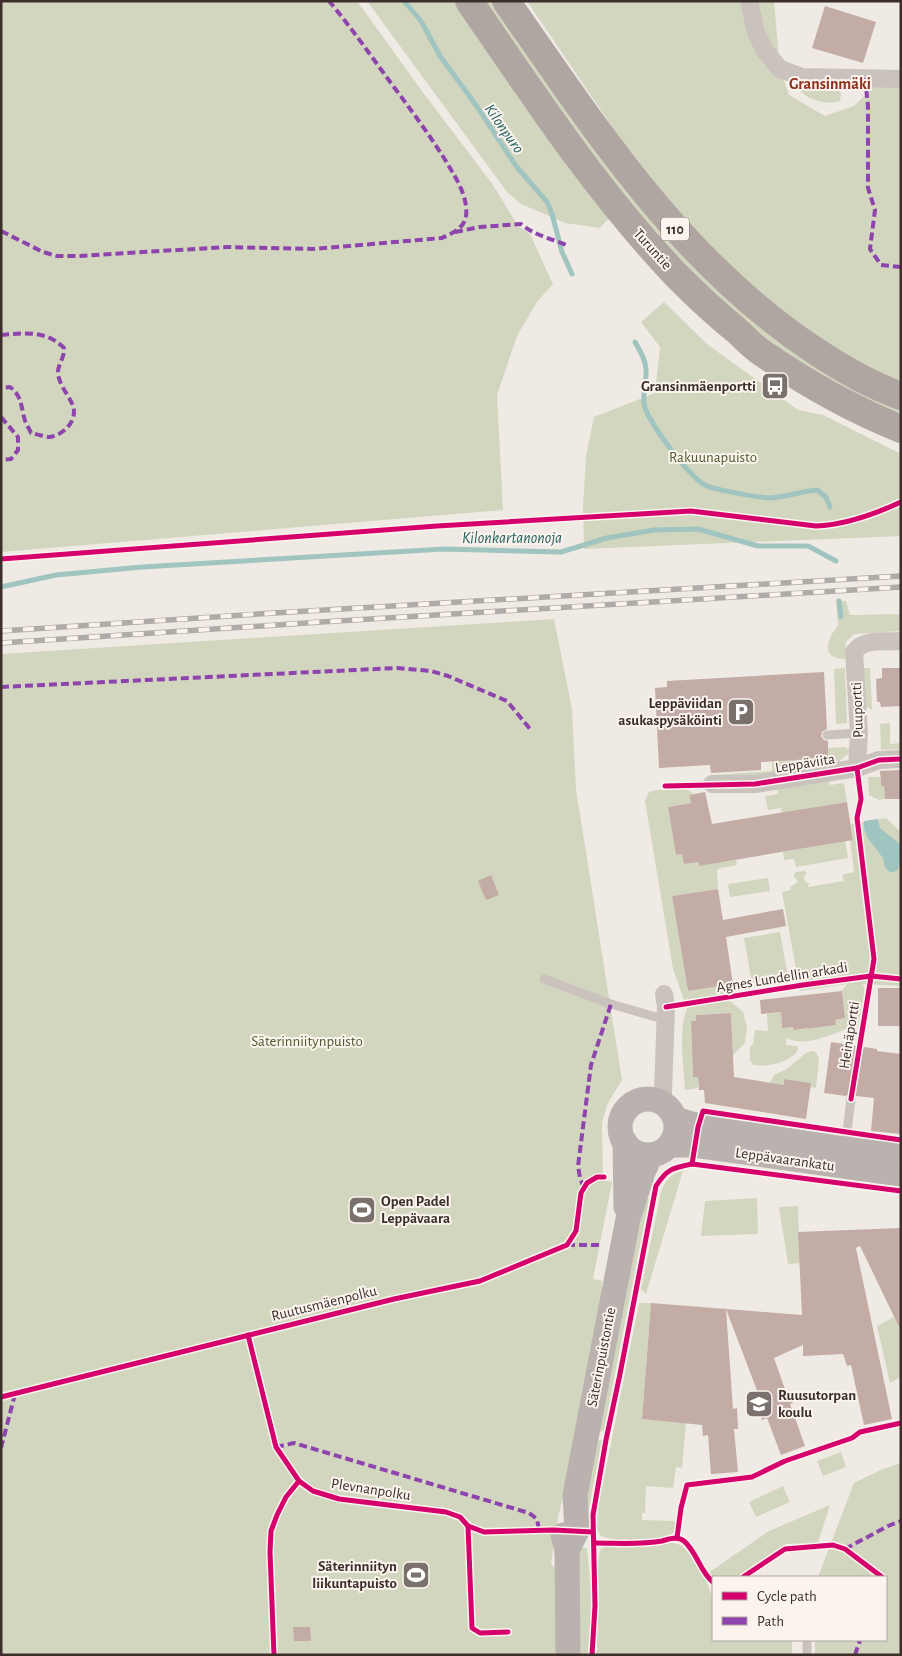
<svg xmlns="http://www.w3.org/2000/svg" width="902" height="1656" viewBox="0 0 902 1656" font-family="'Alegreya Sans',sans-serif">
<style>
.green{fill:#d3d6be}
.water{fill:#a0c4c0}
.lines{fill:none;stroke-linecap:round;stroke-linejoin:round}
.stream{stroke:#a0c4c0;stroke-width:5}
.building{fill:#c4aca6}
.lane{stroke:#cac2bd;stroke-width:9}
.street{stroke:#cac2bd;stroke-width:18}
.secondary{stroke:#bab2ae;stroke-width:25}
.primary{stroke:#afa6a2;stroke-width:28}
.rail-casing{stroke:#b1aba8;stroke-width:5.5}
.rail{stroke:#fbf4ee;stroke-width:4;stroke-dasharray:11;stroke-linecap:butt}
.quiet{stroke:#8e44ad;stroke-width:4;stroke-dasharray:8 4;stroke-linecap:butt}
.cycleway-casing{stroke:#fbf4ee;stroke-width:8}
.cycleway{stroke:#d6006c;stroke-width:5}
.labels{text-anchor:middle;stroke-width:4;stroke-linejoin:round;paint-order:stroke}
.shield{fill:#fbf4ee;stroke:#756966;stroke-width:1}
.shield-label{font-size:14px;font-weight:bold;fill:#3b2e2b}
.street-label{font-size:15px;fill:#3b2e2b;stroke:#fbf4ee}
.poi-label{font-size:15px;font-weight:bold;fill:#3b2e2b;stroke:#fbf4ee;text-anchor:end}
.park-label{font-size:15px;fill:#4e5b2d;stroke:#fbf4ee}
.neighbourhood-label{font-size:16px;font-weight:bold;fill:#8e3120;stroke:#fbf4ee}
.water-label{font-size:16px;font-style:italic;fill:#1e5f5e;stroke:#fbf4ee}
</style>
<rect width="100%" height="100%" fill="#f0eae4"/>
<!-- green -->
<g class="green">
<polygon points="1,1 357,1 422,91 493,185 518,226 530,234 553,284 537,302 517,336 497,395 503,510 1,552"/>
<polygon points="367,1 454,1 523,105 611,218 605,222 600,228 565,223 521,204 507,192"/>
<polygon points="484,1 492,1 537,65 679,250 724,297 765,330 901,409 901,416 822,378 758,332 718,299 651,233 567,122"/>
<polygon points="527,1 774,1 780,69 789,95 825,116 854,106 876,84 901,85 901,382 874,371 781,315 690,227 619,137"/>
<path d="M799,82L836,88L841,93L840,101C827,106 802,99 797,85Z"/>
<polygon points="664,302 707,344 798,410 823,415 901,454 901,536 584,549 583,507 586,456 594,417 655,393 660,347 641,322"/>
<path d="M836,601H846L850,615L901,614V631L854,634L846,642L845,659C821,660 826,638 838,626Z"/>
<polygon points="554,619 572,709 576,789 622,1080 608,1103 602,1122 603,1180 612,1182 593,1279 602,1281 599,1334 580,1426 557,1522 551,1564 555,1568 560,1655 1,1655 1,654"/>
<polygon points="845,668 847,723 836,724 834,669"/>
<polygon points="861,668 870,668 872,708 871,710 864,705"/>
<polygon points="890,723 890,744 901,743 901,749 881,750 880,724"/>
<polygon points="846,747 849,750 849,753 836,764 817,768 809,762 781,766 775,774 713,779 713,775 772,771 772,761 828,758 828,748"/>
<polygon points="868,777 880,777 881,786 884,786 885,799 879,800 869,795"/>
<polygon points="829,780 830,785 844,783 847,802 782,813 781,808 768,810 765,796 778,794 777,788"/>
<polygon points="687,789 694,794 689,795 691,803 668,807 676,855 682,854 684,864 699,862 699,865 736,860 737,865 717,869 718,889 672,896 688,991 733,984 735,993 684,1000 673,969 645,801 649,792 656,790"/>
<path d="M886,818L901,832V986L862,984L864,986V995L858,1026C833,1031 811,1049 786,1038V1045L797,1046L798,1050C790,1063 768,1067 753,1065L750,1060V1046L753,1045L755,1030L768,1031L767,1014L781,1012L782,1028L793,1027L794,1030L808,1029V1024H835V1020L845,1018L842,991L847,984L800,991L782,892L791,890L790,887L798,882L793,875L796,872L805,871L807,874L804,876L805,882L809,883L808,887L844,881L842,875L854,872L850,840H853L851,824Z"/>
<polygon points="845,841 848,858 796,867 794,859 784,860 783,852"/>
<polygon points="768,878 770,891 730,897 728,884"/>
<polygon points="780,932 788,977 752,983 744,938"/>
<path d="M730,1001L743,1012L747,1027L745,1043L733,1055L731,1013L696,1015V1021H691L693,1077H698V1088L685,1090C684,1066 677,1029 688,1007L704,1002Z"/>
<polygon points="811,1051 816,1052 819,1059 816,1088 810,1087 810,1083 785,1079 784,1085 770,1083 774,1075 787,1069 806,1053"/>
<path d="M683,1171L646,1294L641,1289L661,1192C665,1181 670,1174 683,1171Z"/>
<polygon points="643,1197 649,1199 604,1430 599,1433 598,1441 602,1440 588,1513 584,1513 592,1456"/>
<polygon points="757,1198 758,1234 701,1236 705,1201"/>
<polygon points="798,1206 800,1263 788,1264 779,1207"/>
<path d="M639,1303H651L642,1419L686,1423L682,1468L676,1467L673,1488L646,1486L645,1513H642V1520L675,1521V1530L673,1533C655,1542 620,1543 601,1536L597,1530L598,1508Z"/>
<polygon points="894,1317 901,1331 901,1377 890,1383 877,1326"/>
<polygon points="841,1452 846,1467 823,1476 817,1461"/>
<polygon points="901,1463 901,1655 815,1655 815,1640 886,1640 886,1577 818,1577 854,1483 883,1469"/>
<polygon points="783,1486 790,1502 756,1517 749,1502"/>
<polygon points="830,1505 818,1543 786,1544 737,1577 713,1578 708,1573 769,1531"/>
<path d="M673,1543C677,1544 680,1544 683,1547C691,1553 709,1584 711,1593C715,1608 713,1625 713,1640H792V1655H597V1585L599,1555L601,1549L606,1546Z"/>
<polygon points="579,1548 587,1548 592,1597 588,1655 576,1655"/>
</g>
<!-- water -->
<polygon class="water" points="878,819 880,828 901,845 901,862 899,862 898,870 894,872 890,872 885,867 883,858 867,837 864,828 864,821"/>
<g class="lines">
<!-- stream -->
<g class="stream">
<polyline points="404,1 421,21 440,56 478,108 516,166 547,202 552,214 562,252 572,274"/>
<path d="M635,342C640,351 646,360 646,370C647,383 641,396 645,408C652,426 690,479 707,486C717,490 756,497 768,498C785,498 800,491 817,490L826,497L830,507"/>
<polyline points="1,587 56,575 142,567 444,549 561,552 607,538 654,530 698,529 758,546 808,546 836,561"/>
<polyline points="839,601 841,617"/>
</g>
</g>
<!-- building -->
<g class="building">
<polygon points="825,6 876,22 863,63 812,48"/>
<polygon points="882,668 901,668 901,706 881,707 880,702 877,702 876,679 882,678"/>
<polygon points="824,672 827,729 822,732 821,736 824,740 828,741 828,758 761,762 761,770 711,773 710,765 659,768 655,688 667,687 667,681"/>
<polygon points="901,770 901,799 885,799 884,786 881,786 880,771"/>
<polygon points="705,792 712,824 847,802 853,840 699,866 699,862 684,864 682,854 676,855 668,807 691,803 689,795"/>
<polygon points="491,875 499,895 486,900 478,881"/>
<polygon points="718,889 723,920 783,909 786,926 726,937 733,984 688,991 672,896"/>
<rect x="878" y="988" width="23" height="38"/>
<polygon points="842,991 845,1018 835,1020 836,1025 794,1030 793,1027 782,1028 781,1012 761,1014 760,1000"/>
<polygon points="731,1013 734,1077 784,1085 784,1079 811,1083 806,1119 705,1103 704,1090 699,1090 698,1077 693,1077 691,1021 696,1021 696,1015"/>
<polygon points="831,1042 877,1049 877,1051 901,1054 901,1134 871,1131 874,1098 856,1096 851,1093 846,1096 824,1093"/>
<polygon points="901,1228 901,1331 860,1246 856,1248 892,1419 864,1425 851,1365 847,1366 843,1354 803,1356 803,1345 774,1358 786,1392 789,1391 793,1403 790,1404 805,1446 781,1455 767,1418 762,1420 756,1402 761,1401 726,1309 733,1409 737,1408 738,1429 734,1429 738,1472 711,1474 708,1435 703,1436 702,1425 642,1419 651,1303 802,1315 798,1232"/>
<polygon points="293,1627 310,1627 311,1641 294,1641"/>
</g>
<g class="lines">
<!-- lane -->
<g class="lane">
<polyline points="827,735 859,733"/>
<polyline points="544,979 611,1004 666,1020"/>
<polyline points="845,1148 851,1099"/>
<polyline points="807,1640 807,1655"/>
</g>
<!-- street -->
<g class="street">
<polyline points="749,1 756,33 765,51 780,69 802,77 901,79"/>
<path d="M857,768L859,733L854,652C864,638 885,642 901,641"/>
<polyline points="712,784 755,784 857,768 879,760 901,759"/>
<polyline points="660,1101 663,1093 666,1007 664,994"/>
</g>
<!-- secondary -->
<g class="secondary">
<circle cx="648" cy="1127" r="28"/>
<polyline points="675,1119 706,1128 845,1149 901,1156"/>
<polyline points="625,1142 626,1207"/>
<polyline points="670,1145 694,1145 901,1174"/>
<polyline points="563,1535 567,1550 568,1655"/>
<polyline points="567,1550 577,1531 575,1495 628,1219 643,1172 651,1155"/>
</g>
<!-- primary -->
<g class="primary">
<path d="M469,1C534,96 597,192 677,276C696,295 715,313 736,330C744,337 752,346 761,352C805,383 852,409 901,429"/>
<path d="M506,1C596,130 681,262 814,350C841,368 870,385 901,396"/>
</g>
<!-- rail casing -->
<g class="rail-casing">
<g id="rail">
<polyline points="1,631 274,613 901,576"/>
<polyline points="1,643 321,622 901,587"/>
</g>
</g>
<!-- rail -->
<use href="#rail" class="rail"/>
<!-- quiet -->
<g class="quiet">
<polyline points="865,78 868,106 868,188 875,210 870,249 881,265 901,267"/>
<path d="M1,231L43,252L57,256H78L227,247L313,249L442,238C452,233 464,229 466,216C468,201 460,185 453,173C434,140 408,106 385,75C367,50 349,25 329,1"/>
<path d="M455,232L480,227L521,224C535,236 553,239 569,246"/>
<path d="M1,335C25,333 46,330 64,348C65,358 57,365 58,374C60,387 69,395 73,406C78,420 64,435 50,437C45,437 37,434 31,433C29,428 25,423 24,417C21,405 21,395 10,387L1,388"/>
<polyline points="1,417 18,437 18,450 11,459 1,460"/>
<polyline points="1,687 397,668 431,671 448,676 507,701 530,729"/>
<polyline points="584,1188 580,1178 578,1166 591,1065 611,1004"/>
<polyline points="567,1245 600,1245"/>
<polyline points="276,1447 294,1443 529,1513 537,1519 539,1530"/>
<polyline points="1,1448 15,1394"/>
<polyline points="845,1549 888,1526 901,1521"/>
<polyline points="855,1655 860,1640"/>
</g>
<!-- cycleway casing -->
<g class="cycleway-casing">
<g id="cycleway">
<path d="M1,559L437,526L691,511L816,526C845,525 875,514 901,502"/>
<polyline points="665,786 755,784 857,768 879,760 901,759"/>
<polyline points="666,1007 803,985 871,976 901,979"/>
<polyline points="851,1099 874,959 857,818 861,799 857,768"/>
<polyline points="692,1164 698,1127 703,1111 901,1140"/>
<polyline points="248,1335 276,1447 299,1481 313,1491 339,1499 446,1512 460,1517 468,1526 484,1532 553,1530 593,1532"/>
<polyline points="1,1397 394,1299 480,1281 567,1245 576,1231 581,1193 587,1183 597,1177 604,1177"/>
<polyline points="468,1526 472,1628 480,1633 508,1632"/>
<polyline points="677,1538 681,1508 687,1485 752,1477 785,1461 852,1438 860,1432 901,1423"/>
<path d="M595,1543C617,1543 640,1545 662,1541C669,1539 677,1536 684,1541C697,1552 700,1572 713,1582"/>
<polyline points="743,1577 785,1549 833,1545 845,1549 882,1577"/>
<polyline points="274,1655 270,1552 271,1531 277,1515 286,1497 299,1481"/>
<path d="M592,1655L595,1606L593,1515L606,1440L620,1374L656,1186C667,1169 672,1168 692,1164L901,1191"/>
</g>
</g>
<!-- cycleway -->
<use href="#cycleway" class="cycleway"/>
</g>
<!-- icons -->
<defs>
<g id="bus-square" transform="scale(1.4375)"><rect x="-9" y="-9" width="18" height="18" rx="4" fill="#7a706c" stroke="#fbf4ee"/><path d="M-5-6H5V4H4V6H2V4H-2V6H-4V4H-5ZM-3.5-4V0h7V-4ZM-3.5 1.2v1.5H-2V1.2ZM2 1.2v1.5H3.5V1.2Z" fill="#fff"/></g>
<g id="parking-square" transform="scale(1.4375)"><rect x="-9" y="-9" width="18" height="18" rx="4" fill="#7a706c" stroke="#fbf4ee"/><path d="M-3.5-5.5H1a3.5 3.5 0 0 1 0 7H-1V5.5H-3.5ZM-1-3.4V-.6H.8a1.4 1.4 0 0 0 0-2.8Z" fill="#fff"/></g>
<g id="stadium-square" transform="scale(1.4375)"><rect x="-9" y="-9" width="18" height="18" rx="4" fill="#7a706c" stroke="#fbf4ee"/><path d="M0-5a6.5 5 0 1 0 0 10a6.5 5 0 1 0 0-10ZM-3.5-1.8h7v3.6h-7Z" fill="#fff"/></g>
<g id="school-square" transform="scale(1.4375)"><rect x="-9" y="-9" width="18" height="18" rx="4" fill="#7a706c" stroke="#fbf4ee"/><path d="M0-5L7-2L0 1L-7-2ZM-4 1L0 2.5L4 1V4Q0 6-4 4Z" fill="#fff"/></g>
</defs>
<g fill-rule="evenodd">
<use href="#bus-square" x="775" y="386"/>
<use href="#parking-square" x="741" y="712"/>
<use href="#stadium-square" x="362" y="1210"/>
<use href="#school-square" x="759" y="1404"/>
<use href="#stadium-square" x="416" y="1575"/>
</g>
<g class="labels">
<!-- shield labels -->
<rect class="shield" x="661" y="217.5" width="28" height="23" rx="4"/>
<g class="shield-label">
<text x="675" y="234">110</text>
</g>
<!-- street labels -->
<g class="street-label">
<text transform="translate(653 249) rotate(48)" y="5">Turuntie</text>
<text transform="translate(857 710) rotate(-92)" y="5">Puuportti</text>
<text transform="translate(805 763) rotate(-9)" y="5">Leppäviita</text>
<text transform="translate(782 977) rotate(-9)" y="5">Agnes Lundellin arkadi</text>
<text transform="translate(849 1035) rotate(-81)" y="5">Heinäportti</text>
<text transform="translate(785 1159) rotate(8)" y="5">Leppävaarankatu</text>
<text transform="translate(324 1303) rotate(-14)" y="5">Ruutusmäenpolku</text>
<text transform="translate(601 1357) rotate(-79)" y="5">Säterinpuistontie</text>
<text transform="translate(371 1489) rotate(9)" y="5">Plevnanpolku</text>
</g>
<!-- poi labels -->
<g class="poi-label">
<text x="756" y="391">Gransinmäenportti</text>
<text x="722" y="708">Leppäviidan<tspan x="722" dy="17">asukaspysäköinti</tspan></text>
<text x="381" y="1206" text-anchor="start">Open Padel<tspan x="381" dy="17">Leppävaara</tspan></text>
<text x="778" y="1400" text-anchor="start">Ruusutorpan<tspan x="778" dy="17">koulu</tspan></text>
<text x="397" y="1571">Säterinniityn<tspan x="397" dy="17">liikuntapuisto</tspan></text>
</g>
<!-- park labels -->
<g class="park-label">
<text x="713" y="462">Rakuunapuisto</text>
<text x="307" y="1046">Säterinniitynpuisto</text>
</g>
<!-- neighbourhood labels -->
<g class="neighbourhood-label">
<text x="830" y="89">Gransinmäki</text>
</g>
<!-- water labels -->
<g class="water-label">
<text transform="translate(505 128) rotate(55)" y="6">Kilonpuro</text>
<text x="512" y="543">Kilonkartanonoja</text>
</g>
</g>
<!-- border -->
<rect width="902" height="1656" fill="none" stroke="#3b2e2b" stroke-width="5"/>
<!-- legend -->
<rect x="712" y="1576" width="175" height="65" fill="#fbf4ee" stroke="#aea5a0"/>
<rect x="722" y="1592" width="25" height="8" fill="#d6006c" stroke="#aea5a0"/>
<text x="757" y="1601" font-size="15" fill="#3b2e2b">Cycle path</text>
<rect x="722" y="1617" width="25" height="8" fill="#8e44ad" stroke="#aea5a0"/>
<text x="757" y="1626" font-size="15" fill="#3b2e2b">Path</text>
</svg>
